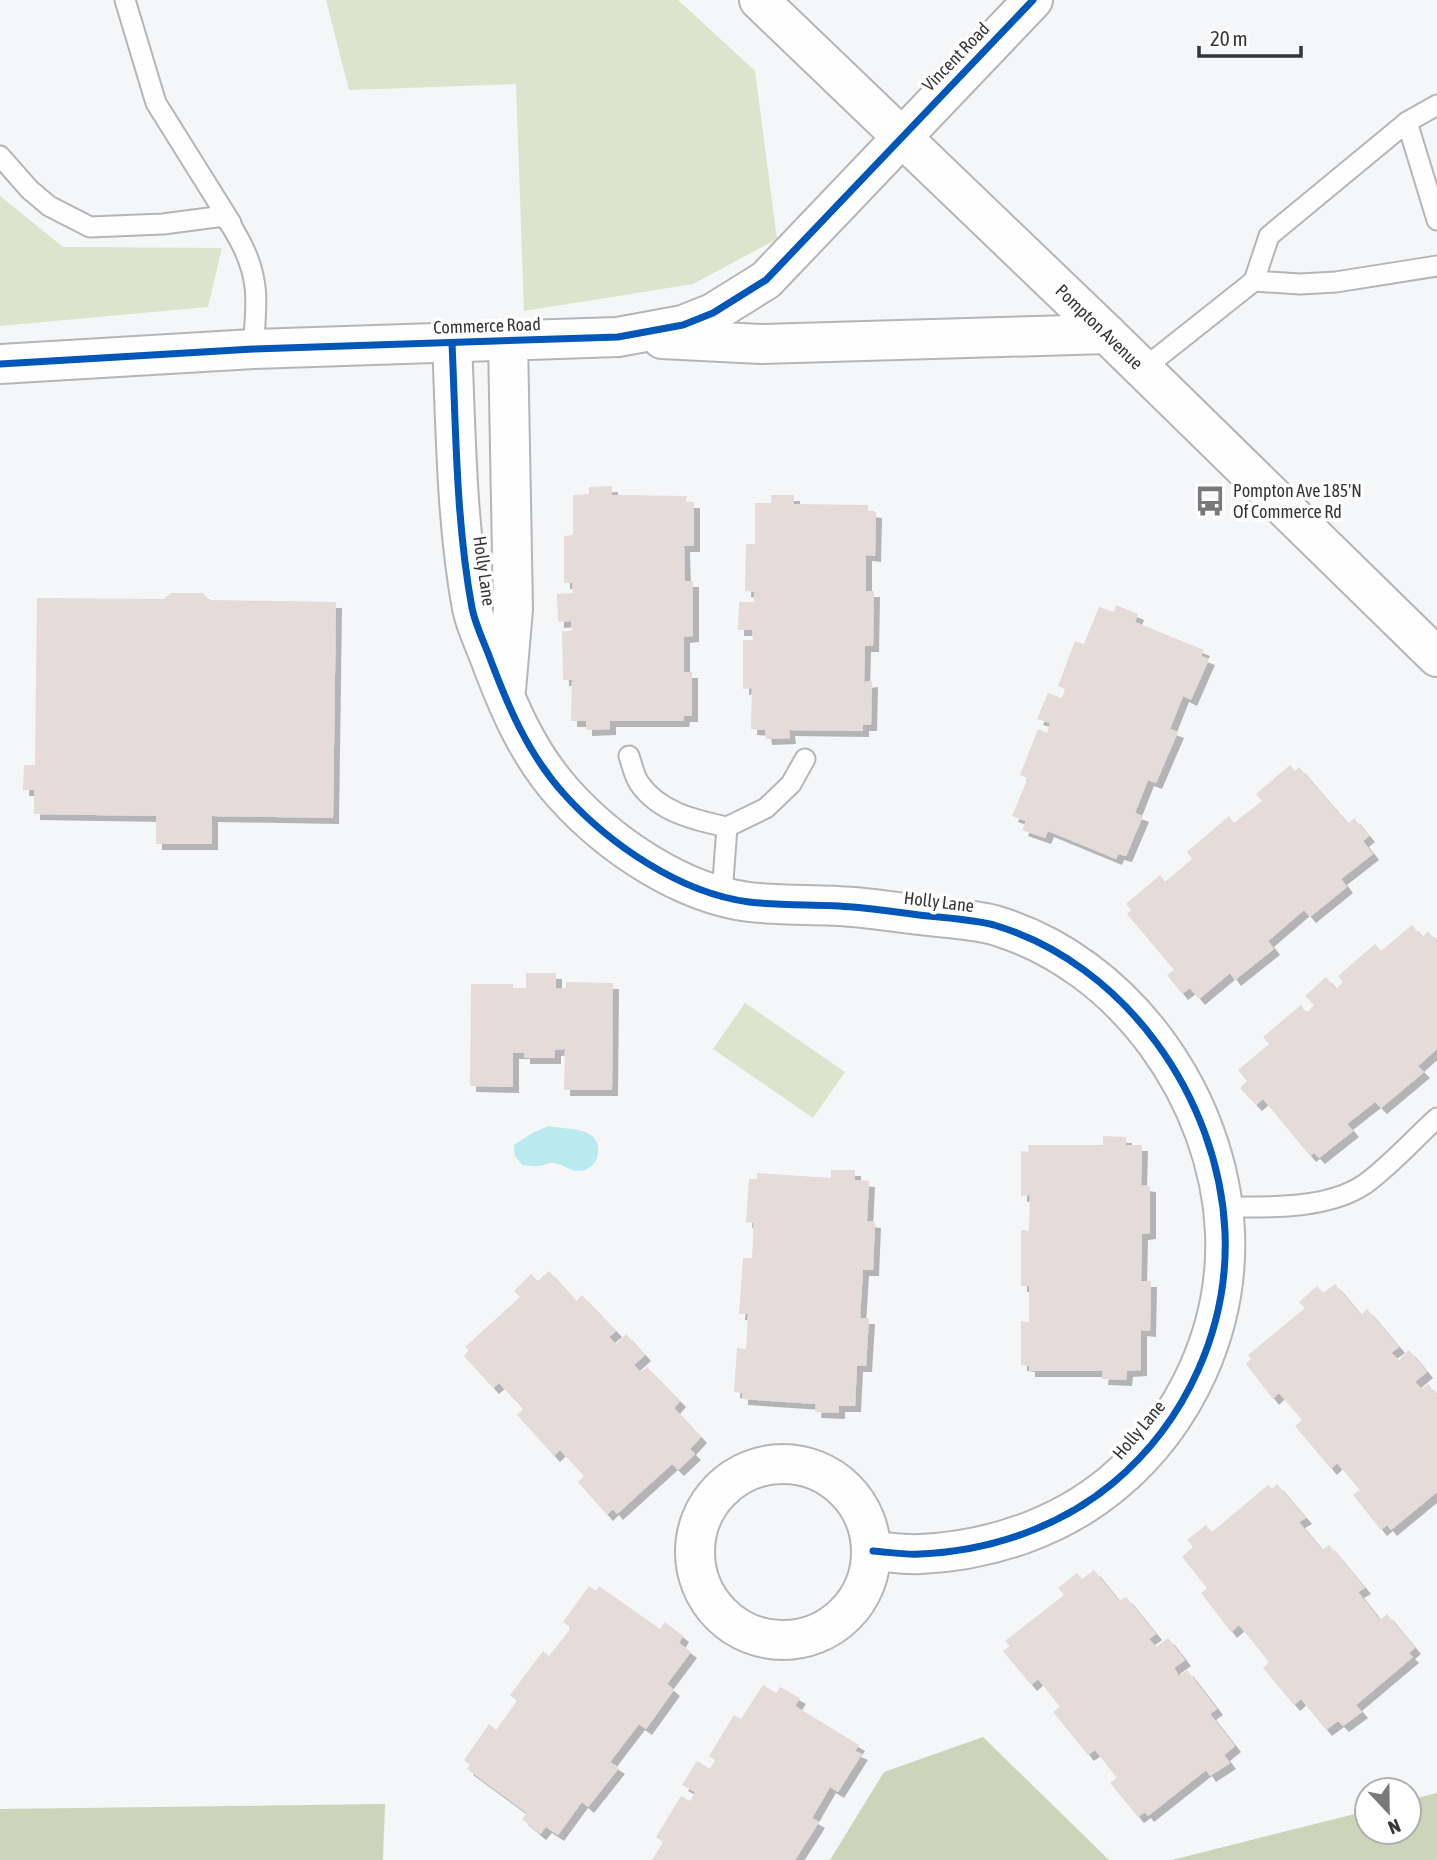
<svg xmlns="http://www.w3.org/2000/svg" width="1437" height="1860" viewBox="0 0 1437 1860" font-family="'Asap Condensed',sans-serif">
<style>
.green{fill:#dce4cd}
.forest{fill:#ccd4ba}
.water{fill:#b9eaf0}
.building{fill:#e5dbd8;filter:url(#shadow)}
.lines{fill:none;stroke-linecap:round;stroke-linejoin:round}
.lane-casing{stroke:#b4b5b7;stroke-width:23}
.street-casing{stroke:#b4b5b7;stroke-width:42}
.primary-casing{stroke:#b4b5b7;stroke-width:42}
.lane{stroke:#fefefe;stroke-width:19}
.street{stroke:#fefefe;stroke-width:38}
.primary{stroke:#fefefe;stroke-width:38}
.cycleway-casing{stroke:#fff;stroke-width:11}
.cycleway{stroke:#0057b8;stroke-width:7}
.labels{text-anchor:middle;stroke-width:7;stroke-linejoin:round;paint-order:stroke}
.street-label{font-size:18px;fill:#353637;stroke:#fff}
.poi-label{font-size:18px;fill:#353637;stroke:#fff;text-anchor:start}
</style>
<defs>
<filter id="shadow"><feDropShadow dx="6" dy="6" stdDeviation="0" flood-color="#0004"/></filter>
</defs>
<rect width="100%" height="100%" fill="#f5f6f8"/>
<!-- green -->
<g class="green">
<polygon points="326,0 678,0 755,71 777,239 693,284 524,311 516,84 349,90"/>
<polygon points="0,196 63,247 222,248 208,307 0,326"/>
<polygon points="745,1003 845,1072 813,1118 713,1049"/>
</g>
<!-- forest -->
<g class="forest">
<polygon points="983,1737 1109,1860 830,1860 884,1772"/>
<polygon points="1437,1793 1437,1860 1172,1860 1367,1811 1367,1832 1409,1832 1409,1800"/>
<polygon points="385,1804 383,1860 0,1860 0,1809"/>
</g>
<!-- water -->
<path class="water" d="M549,1126C568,1130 602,1126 598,1154C597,1162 592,1167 585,1170C572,1174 566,1165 554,1163C548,1162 544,1166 538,1166C533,1167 527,1165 522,1165L515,1156L514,1145L534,1132Z"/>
<!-- building -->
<g class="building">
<polygon points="612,486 612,495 687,496 686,502 694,502 694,546 684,546 685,581 693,581 693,636 684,637 684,672 692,672 692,716 684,716 683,721 610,721 610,729 586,730 586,721 571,721 572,680 563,680 562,631 572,631 571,621 558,622 557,594 573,593 572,583 564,583 564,536 573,535 573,495 589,494 589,487"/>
<polygon points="771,495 794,495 794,504 868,505 868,511 876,512 875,556 866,555 866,591 874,591 873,646 865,646 864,682 872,681 871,725 863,725 863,731 789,730 790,738 766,739 765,730 751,729 752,688 743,689 743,640 753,640 752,630 738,630 739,602 754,602 754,592 745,591 746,544 755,544 755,503 771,503"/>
<polygon points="171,593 203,593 209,600 336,602 333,818 212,816 212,844 156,844 156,816 34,814 34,790 23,790 24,765 35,765 37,598 164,599"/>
<polygon points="1116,605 1138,614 1135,622 1204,650 1201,656 1209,659 1191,700 1183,696 1170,729 1178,732 1156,783 1148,780 1135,813 1143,816 1126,856 1118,854 1116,859 1048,831 1045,838 1022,830 1026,821 1012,816 1028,778 1020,775 1038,729 1047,733 1050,723 1037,719 1048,693 1062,698 1065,689 1058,686 1075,641 1084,644 1099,607 1114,612"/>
<polygon points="1290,765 1295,771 1299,767 1348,824 1354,818 1369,836 1363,841 1373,854 1341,879 1347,887 1310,917 1304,910 1268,941 1274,949 1235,980 1230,973 1199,999 1190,988 1182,994 1167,975 1174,970 1127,914 1131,910 1126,904 1160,875 1165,882 1192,859 1187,852 1229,816 1234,823 1262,801 1256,794"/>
<polygon points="1412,925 1422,937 1428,931 1437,942 1437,1049 1418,1066 1424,1072 1381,1108 1375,1102 1347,1124 1353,1131 1319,1158 1314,1153 1310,1156 1263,1099 1256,1105 1240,1088 1247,1081 1238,1070 1269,1044 1263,1037 1301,1005 1307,1013 1314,1005 1305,996 1326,977 1336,989 1343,982 1338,976 1375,944 1381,951"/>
<polygon points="526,973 556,973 556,989 566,988 566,982 613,983 612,1090 564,1090 565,1049 555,1050 555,1058 524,1058 524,1053 513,1053 513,1087 470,1086 471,984 513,984 513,988 526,988"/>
<polygon points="1103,1136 1126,1137 1126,1145 1142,1145 1141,1185 1150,1186 1150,1233 1142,1234 1141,1281 1151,1281 1150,1331 1141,1330 1141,1370 1127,1371 1126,1380 1102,1379 1103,1371 1029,1371 1029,1366 1021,1365 1021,1321 1029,1322 1029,1286 1021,1286 1021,1230 1029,1231 1030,1195 1021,1196 1021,1151 1029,1152 1028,1145 1103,1145"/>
<polygon points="831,1170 855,1170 855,1180 869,1181 867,1221 875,1222 873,1270 863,1270 860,1318 869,1318 866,1366 857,1366 855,1406 839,1406 839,1413 815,1412 816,1404 742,1399 742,1393 734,1392 737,1348 746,1349 748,1314 739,1314 743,1258 752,1258 754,1223 746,1222 749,1179 757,1179 757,1173 831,1178"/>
<polygon points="549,1271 576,1301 582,1295 616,1331 609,1337 616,1344 626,1334 645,1355 634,1365 641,1372 647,1367 680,1401 674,1408 701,1437 690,1449 695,1454 678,1470 672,1464 617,1514 613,1509 607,1515 578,1482 584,1476 560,1450 554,1456 517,1415 523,1409 499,1383 493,1388 464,1356 469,1350 465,1347 520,1297 514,1291 531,1274 538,1281"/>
<polygon points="1335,1284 1361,1315 1367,1309 1399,1347 1391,1353 1399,1360 1409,1350 1427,1372 1415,1382 1422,1389 1428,1384 1437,1394 1437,1492 1391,1530 1387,1525 1381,1530 1353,1495 1360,1490 1337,1463 1331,1469 1295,1426 1302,1420 1279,1393 1273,1399 1246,1364 1251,1359 1248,1355 1305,1308 1299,1302 1317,1286 1323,1293"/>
<polygon points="1277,1484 1306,1518 1299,1522 1322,1550 1329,1545 1365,1588 1358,1592 1380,1620 1387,1614 1415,1648 1409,1653 1413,1657 1356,1705 1362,1712 1343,1726 1338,1721 1326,1730 1301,1699 1294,1705 1263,1668 1269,1662 1239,1625 1231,1632 1201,1593 1207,1588 1182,1557 1193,1547 1187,1540 1206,1525 1212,1532 1268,1485 1272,1489"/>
<polygon points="1094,1570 1119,1601 1126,1597 1156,1634 1149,1639 1156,1647 1168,1638 1185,1660 1174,1668 1179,1676 1187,1670 1217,1709 1210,1714 1235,1746 1224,1755 1230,1763 1210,1776 1206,1770 1148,1816 1145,1812 1138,1817 1110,1783 1117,1778 1095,1750 1088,1755 1053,1712 1060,1707 1038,1679 1031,1685 1003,1651 1010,1646 1005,1641 1064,1595 1058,1588 1077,1573 1082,1579"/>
<polygon points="589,1586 596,1591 599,1586 660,1629 665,1622 683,1636 679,1643 691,1652 667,1684 674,1690 646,1729 639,1724 610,1762 619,1768 588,1807 582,1802 558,1835 546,1827 540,1834 522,1819 527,1813 467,1769 470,1765 464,1760 489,1724 496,1730 517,1701 510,1695 543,1651 549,1656 571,1628 563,1622"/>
<polygon points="763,1685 776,1693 780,1687 800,1698 795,1706 859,1745 855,1751 862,1754 838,1792 830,1787 812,1818 819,1822 795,1860 652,1860 663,1842 656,1837 681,1796 690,1801 695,1792 682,1785 697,1761 710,1769 715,1760 709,1756 734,1715 741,1719"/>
</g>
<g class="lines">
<!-- lane casing -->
<g class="lane-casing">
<g id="lane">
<polyline points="125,0 156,103 231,223"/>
<polyline points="1407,122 1437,105"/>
<path d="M0,156L30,190L49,206L90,227L163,224L224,216C232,225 236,234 242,245C261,283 256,308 253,349"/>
<polyline points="1254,281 1300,284 1336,282 1437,266"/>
<polyline points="1143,369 1254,281 1269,236 1407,122 1437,220"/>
<path d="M629,756C632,765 634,775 639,783C659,812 694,820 727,827"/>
<polyline points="722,895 727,827 766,808 791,784 805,759"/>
<path d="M1223,1207C1266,1207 1327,1210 1365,1184C1390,1166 1414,1139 1437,1118"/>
</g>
</g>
<!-- street casing -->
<g class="street-casing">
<g id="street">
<polyline points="662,339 761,344 1107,334"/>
<path d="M452,343C456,431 456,521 472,608C475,623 482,638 488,653C507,704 527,753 564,794C609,844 680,893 749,902C784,906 819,904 853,907C875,909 897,912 919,915C944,918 971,919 994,925C1126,964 1219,1099 1225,1232C1229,1328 1186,1422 1113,1483C1059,1528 989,1551 920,1554C904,1555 888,1552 873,1551"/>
<polyline points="0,364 253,349 618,337 683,325 713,313 766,280 1033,0"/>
<polyline points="506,690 513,609 508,341"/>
<circle cx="783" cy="1552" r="88"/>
</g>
</g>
<!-- primary casing -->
<g class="primary-casing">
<polyline id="primary" points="759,0 1107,334 1437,657"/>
</g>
<!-- lane -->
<use href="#lane" class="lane"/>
<!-- street -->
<use href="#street" class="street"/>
<!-- primary -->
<use href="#primary" class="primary"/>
<!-- cycleway casing -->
<g class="cycleway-casing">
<g id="cycleway">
<path d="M452,343C456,431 456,521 472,608C475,623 482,638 488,653C507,704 527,753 564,794C609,844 680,893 749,902C784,906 819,904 853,907C875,909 897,912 919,915C944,918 971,919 994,925C1126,964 1219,1099 1225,1232C1229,1328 1186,1422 1113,1483C1059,1528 989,1551 920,1554C904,1555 888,1552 873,1551"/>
<polyline points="0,364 253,349 618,337 683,325 713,313 766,280 1033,0"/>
</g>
</g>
<!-- cycleway -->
<use href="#cycleway" class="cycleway"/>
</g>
<!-- icons -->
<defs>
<g id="bus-bare" transform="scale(2.415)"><path d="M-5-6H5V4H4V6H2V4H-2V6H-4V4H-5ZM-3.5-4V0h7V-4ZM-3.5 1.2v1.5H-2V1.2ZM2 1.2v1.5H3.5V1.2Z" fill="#78797b" stroke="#fff" stroke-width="2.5" paint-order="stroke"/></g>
</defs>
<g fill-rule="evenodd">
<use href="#bus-bare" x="1210" y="501"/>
</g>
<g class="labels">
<!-- street labels -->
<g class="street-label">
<text transform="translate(956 57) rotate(-46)" y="6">Vincent Road</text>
<text transform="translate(487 326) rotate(-2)" y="6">Commerce Road</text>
<text transform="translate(1099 327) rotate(44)" y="6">Pompton Avenue</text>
<text transform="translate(484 571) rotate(82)" y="6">Holly Lane</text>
<text transform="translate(939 902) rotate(7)" y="6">Holly Lane</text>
<text transform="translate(1139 1430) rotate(-50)" y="6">Holly Lane</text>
</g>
<!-- poi labels -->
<g class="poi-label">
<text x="1233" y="497">Pompton Ave 185'N<tspan x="1233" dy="21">Of Commerce Rd</tspan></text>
</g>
</g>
<!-- north arrow -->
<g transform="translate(1388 1811) rotate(158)"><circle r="33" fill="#ffffff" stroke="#aeafaf" stroke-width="2"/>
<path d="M0-5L12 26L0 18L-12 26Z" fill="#78797b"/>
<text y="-10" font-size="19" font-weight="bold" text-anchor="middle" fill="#353637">N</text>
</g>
<!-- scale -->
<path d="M1199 46v10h102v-10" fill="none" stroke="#353637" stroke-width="3.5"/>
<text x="1210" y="46" font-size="21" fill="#353637" stroke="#ffffff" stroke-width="5" paint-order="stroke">20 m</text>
</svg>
